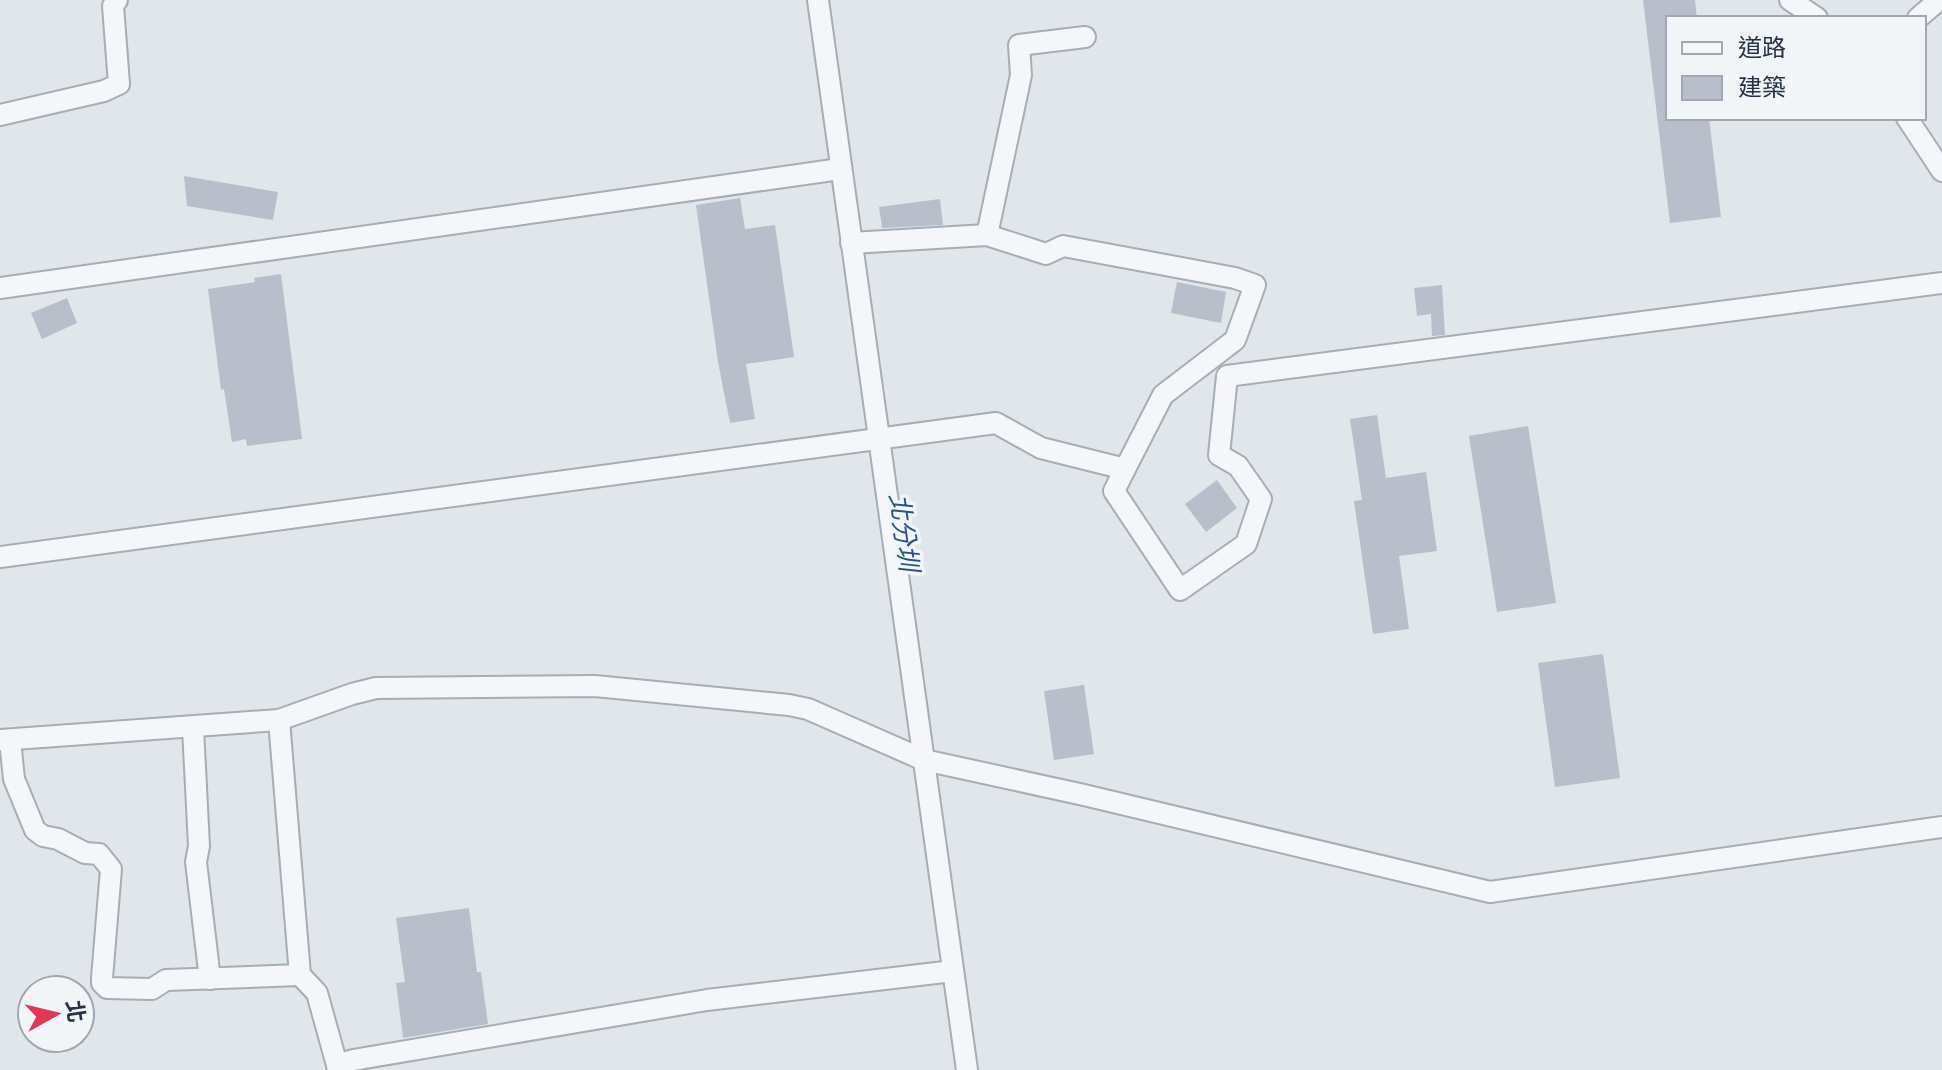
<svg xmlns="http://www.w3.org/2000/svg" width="1942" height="1070" viewBox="0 0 1942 1070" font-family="Raleway,'Noto Sans TC',sans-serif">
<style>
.building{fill:#b8bfca}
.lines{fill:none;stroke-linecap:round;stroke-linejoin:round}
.minor-casing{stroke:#a5adb6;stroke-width:24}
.minor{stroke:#f5f6f9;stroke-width:20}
.labels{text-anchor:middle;stroke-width:7;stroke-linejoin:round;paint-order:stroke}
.water-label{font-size:26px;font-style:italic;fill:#2c547e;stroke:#f1f5f8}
</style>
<rect width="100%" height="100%" fill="#e1e6eb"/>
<!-- building -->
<g class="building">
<polygon points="1643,0 1695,0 1697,18 1668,18 1668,118 1709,118 1721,217 1670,223"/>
<polygon points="184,176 278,192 273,220 187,206"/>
<polygon points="740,198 745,229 775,225 794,357 746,364 755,419 730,423 718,362 696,205"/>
<polygon points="940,199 943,225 882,228 879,207"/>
<polygon points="281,274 302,439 247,446 246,439 232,442 224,389 221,390 208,289 255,282 254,278"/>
<polygon points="1177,282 1226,292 1221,323 1171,313"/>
<polygon points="1442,285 1445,335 1432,336 1431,314 1417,316 1414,288"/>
<polygon points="67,298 77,323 42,339 31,313"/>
<polygon points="1377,415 1386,478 1426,472 1437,551 1399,556 1409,629 1373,634 1354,501 1362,500 1350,419"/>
<polygon points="1528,426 1556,603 1497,612 1469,436"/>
<polygon points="1217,480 1237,508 1206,532 1185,504"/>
<polygon points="1603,654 1620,778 1555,787 1538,663"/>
<polygon points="1084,685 1094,754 1054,760 1044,691"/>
<polygon points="469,908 477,972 481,972 488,1024 403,1038 396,983 405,982 396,918"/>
</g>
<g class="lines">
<!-- minor casing -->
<g class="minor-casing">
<g id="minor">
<polyline points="818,0 967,1070"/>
<polyline points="1790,0 1817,18"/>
<polyline points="1918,18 1939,0"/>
<polyline points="0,115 104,91 119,84 113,6 117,0"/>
<polyline points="1907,118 1942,171"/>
<polyline points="987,235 1021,75 1019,45 1085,37"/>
<polyline points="851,243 987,235 1046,254 1063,246 1235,278 1255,285 1235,340 1163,395 1125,469"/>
<polyline points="0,288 840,169"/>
<polyline points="0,557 996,423 1041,448 1125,469 1114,491 1180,590 1246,544 1261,499 1238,466 1219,455 1227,376 1942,283"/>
<polyline points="279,720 300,975 317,993 337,1065"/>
<polyline points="193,728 199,846 196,862 210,979"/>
<polyline points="0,740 279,720 352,694 376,688 595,686 789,705 808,709 924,760 1084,795 1490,892 1942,827"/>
<polyline points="10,740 14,779 35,830 43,836 58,839 85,853 99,854 111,869 102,978 102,983 107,988 152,989 166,980 300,975"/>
<polyline points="339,1070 337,1065 353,1060 707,1000 953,971"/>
</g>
</g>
<!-- minor -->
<use href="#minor" class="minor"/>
</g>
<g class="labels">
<!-- water labels -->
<g class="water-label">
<text transform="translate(904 532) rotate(82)" y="9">北分圳</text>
</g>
</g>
<!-- legend -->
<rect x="1666" y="16" width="260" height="104" fill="#f1f5f8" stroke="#a0a7b0" stroke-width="2"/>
<rect x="1682" y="42" width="40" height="12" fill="#f5f6f9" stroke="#a0a7b0" stroke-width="2"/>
<text x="1738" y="56" font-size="24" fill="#273345">道路</text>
<rect x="1682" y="76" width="40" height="24" fill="#b8bfca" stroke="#a0a7b0" stroke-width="2"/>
<text x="1738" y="96" font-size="24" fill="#273345">建築</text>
<!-- north arrow -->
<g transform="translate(56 1014) rotate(82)"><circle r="38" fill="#f1f5f8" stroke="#a0a7b0" stroke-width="2"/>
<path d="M0-6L14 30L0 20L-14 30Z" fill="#de3958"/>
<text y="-12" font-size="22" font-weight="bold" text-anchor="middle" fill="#273345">北</text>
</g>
</svg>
